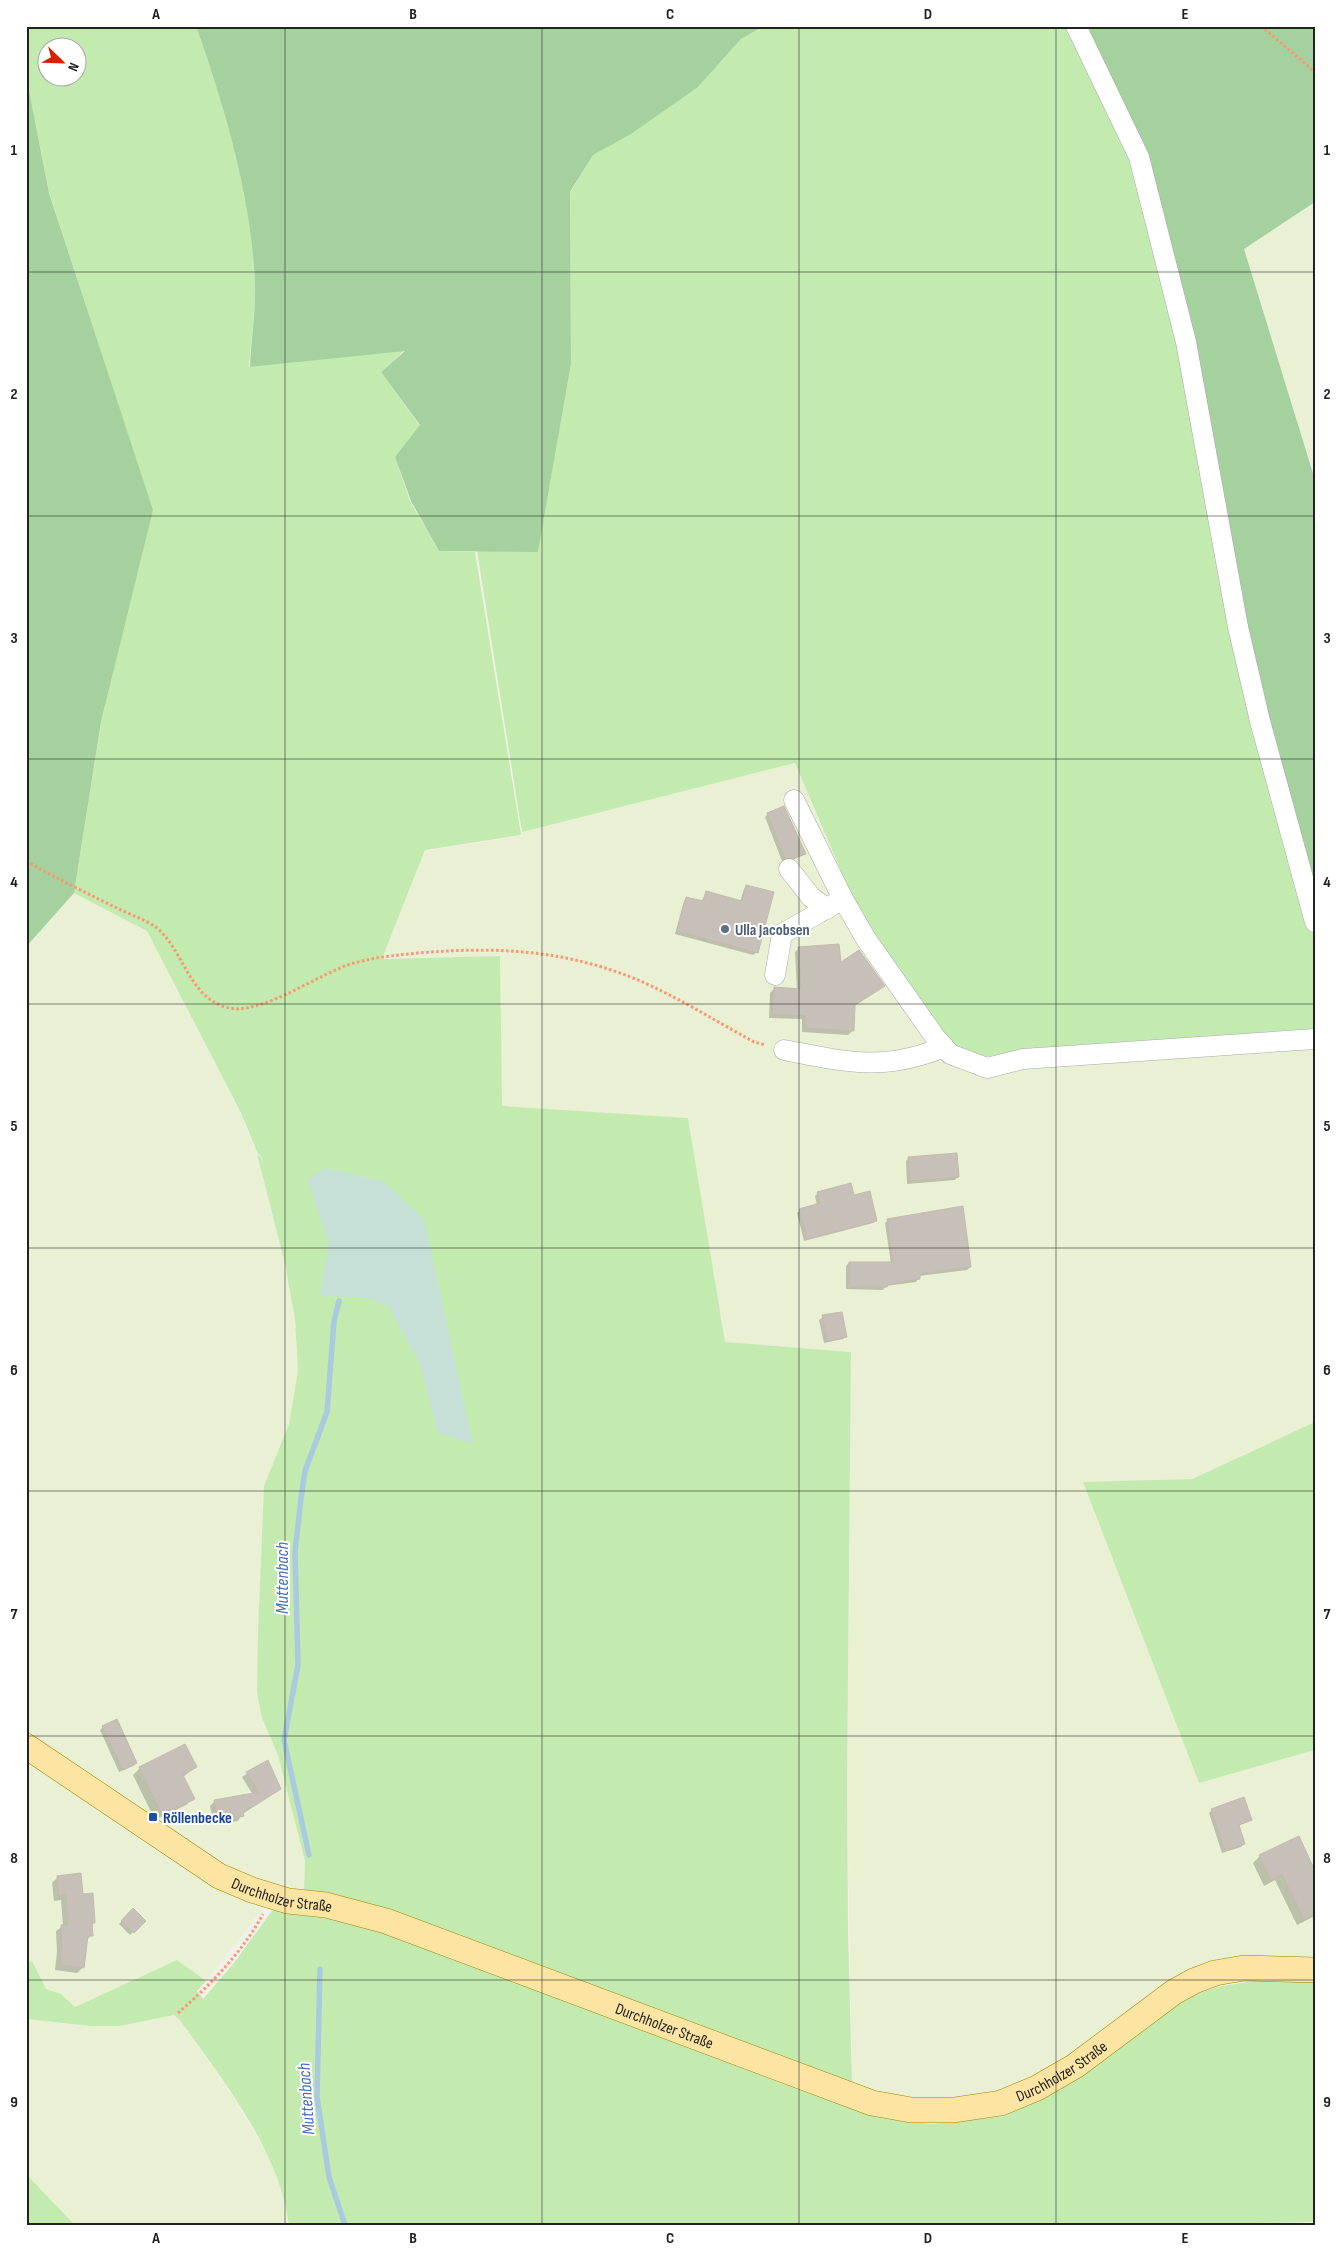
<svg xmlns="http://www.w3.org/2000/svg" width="1341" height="2251" viewBox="0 0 1341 2251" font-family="'Sofia Sans Condensed',sans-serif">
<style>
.farmland{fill:#e9f0d4}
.grass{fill:#c3ebaf;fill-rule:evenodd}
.forest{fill:#a4d19d}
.wetland{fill:#c6e0d8}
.shadow{fill:#0003}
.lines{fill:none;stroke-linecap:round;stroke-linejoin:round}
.stream{stroke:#a9cadf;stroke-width:5.5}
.building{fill:#c7c0b8;stroke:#c4baab}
.minor-casing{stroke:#a9a9a9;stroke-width:21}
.major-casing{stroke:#9f8500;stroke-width:26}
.path{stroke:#fa9671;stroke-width:3;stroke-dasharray:2.5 2.5;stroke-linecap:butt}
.minor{stroke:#fff;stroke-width:20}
.major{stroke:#fce4a3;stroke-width:25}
.grid{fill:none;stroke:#222;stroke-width:1;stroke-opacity:0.55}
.service-dot{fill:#5c6f8a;stroke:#fff;stroke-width:2}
.transit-dot{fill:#1a4fb4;stroke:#fff;stroke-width:2}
.labels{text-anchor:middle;stroke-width:4;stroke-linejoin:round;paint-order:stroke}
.service-label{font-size:16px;font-weight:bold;fill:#4e5e75;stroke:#fff;text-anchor:start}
.transit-label{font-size:16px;font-weight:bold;fill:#164399;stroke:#fff;text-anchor:start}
.street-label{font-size:16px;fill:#222;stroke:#fff}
.water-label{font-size:18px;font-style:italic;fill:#4c6fb3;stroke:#fff}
.neatline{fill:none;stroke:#222;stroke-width:2}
.grid-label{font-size:16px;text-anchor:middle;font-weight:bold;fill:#222}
</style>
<rect width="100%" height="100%" fill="#f2f0e9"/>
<!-- farmland -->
<g class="farmland">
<polygon points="1315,202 1315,478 1244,249"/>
<polygon points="795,763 866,929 979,1057 1009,1056 1013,1068 1315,1046 1315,1422 1191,1479 1083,1483 1199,1783 1315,1750 1315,1960 1262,1958 1049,2070 1002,2090 969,2099 936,2102 885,2096 852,2085 847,1782 851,1352 725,1342 688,1118 501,1106 500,956 383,958 425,851 522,836 521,832"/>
<polygon points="75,893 147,931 240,1113 256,1152 285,1264 295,1319 298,1371 289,1424 264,1486 258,1632 257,1693 262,1718 278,1755 305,1861 304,1893 281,1888 224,1868 26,1737 26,948"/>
<polygon points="26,1757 235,1893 264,1907 206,1981 177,1960 75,2007 61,1994 46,1989 32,1961 26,1964"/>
<polygon points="174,2015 180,2020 234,2098 272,2162 287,2209 289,2225 75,2225 26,2174 26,2019 91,2026 120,2026"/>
</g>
<!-- grass -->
<g class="grass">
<path d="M26,26H196C225,107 251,197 255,283C256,311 251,340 249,367L405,350L381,372L420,426L395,457L410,501L439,551L475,552L521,835L425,850L382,959L500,956L502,1106L688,1118L725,1342L851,1352L847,1782L848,1930L852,2085L304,1893L305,1861L278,1755L262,1718L257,1693L258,1632L264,1486L289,1424L298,1371L295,1319L285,1264L257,1154L265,1162L257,1152L241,1113L147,931L74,893L101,723L152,509L49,192L26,76ZM48,48H78V78H48Z"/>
<polygon points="764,26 1070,26 1114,110 1160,253 1234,632 1315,933 1315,1035 978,1057 956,1047 940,1032 866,929 795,763 522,832 477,551 538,551 571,364 570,193 593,155 631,133 698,87 741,39"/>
<polygon points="1315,1422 1315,1750 1199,1783 1083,1482 1192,1479"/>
<path d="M274,1908L362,1925L399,1938L802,2091L894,2120L932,2124L1005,2116L1060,2090L1094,2068L1188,1997L1217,1987L1253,1981L1315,1982V2222L1258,2223L1245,2225H289C279,2149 223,2081 180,2020L174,2015L120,2026H91L26,2019V1964L32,1961L46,1989L61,1994L75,2007L177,1960L206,1981L197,1991L203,1999L234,1963Z"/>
<polygon points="26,2174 72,2222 74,2225 26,2225"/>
</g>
<!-- forest -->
<g class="forest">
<path d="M196,26H764L741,39L698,87L631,134L593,155L570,192L571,364L538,552L439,551L411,501L395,457L420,425L381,372L405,351L250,367C251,340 256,310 255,283C251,196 225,108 196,26Z"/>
<polygon points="1079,26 1315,26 1315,202 1244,249 1315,480 1315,913 1272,748 1166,245"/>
<polygon points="26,75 49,193 153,510 101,722 74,893 26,947"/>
</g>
<!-- wetland -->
<polygon class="wetland" points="325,1168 384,1182 424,1219 473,1444 438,1433 419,1362 388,1306 365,1297 320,1296 329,1243 307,1179"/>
<!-- shadow -->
<g class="shadow">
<polygon points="768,814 804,853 801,856 790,861 782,861 765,817"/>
<polygon points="747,886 757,952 753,955 675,934 684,901 687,898 701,902 706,893 740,902 744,889"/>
<polygon points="799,948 840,965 883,986 854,1006 852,1031 848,1035 802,1032 802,1019 769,1018 770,993 774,989 797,990 795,952"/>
<polygon points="909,1158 958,1177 955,1180 907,1184 906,1161"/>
<polygon points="818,1193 853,1197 876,1220 873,1223 804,1241 797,1213 800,1210 817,1205 815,1196"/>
<polygon points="888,1220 970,1267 967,1270 919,1276 916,1282 886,1286 883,1290 846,1289 846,1266 849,1263 891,1264 885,1223"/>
<polygon points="823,1317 846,1336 843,1339 824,1343 819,1320"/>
<polygon points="103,1727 136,1763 133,1766 119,1772 100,1730"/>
<polygon points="267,1761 280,1788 242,1814 238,1821 214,1825 210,1806 215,1801 253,1795 242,1777"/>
<polygon points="196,1767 183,1777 193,1798 186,1805 155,1820 133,1775 140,1768"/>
<polygon points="1212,1810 1251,1820 1238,1826 1244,1843 1241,1847 1222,1853 1209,1813"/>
<polygon points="1260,1856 1315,1874 1315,1916 1297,1925 1275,1880 1264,1886 1253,1863"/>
<polygon points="58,1877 81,1895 94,1922 91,1926 92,1935 86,1940 83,1967 77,1973 55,1970 57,1952 56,1931 63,1926 61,1900 54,1901 52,1883"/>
<polygon points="133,1910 144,1921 130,1935 119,1924"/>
</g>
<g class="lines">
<!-- stream -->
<g class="stream">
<polyline points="309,1855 284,1740 298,1665 295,1552 301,1498 305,1471 327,1412 334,1321 339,1301"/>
<polyline points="320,1969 317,2097 329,2177 345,2225"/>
</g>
</g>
<!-- building -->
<g class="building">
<polygon points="784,806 806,854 794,858 785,858 767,813"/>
<polygon points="746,885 774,892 758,953 677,931 686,897 703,901 706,891 742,901"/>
<polygon points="839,944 841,962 859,950 885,986 855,1005 854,1031 805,1028 806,1016 772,1014 774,987 801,989 798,947"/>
<polygon points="957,1153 959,1177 910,1181 908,1157"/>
<polygon points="851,1183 854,1195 870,1191 877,1221 807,1239 799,1209 820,1203 817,1192"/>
<polygon points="963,1206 971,1267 920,1274 920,1279 888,1284 887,1287 849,1287 849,1262 893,1262 887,1219"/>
<polygon points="842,1312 847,1337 827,1341 822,1315"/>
<polygon points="117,1719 137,1763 123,1770 102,1726"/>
<polygon points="185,1744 197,1767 183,1775 195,1799 162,1815 139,1767"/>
<polygon points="268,1760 281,1789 243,1813 244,1816 218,1821 214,1800 259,1792 246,1772"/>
<polygon points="1244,1797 1252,1820 1239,1825 1245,1844 1225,1851 1211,1809"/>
<polygon points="1299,1836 1315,1871 1315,1914 1304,1919 1282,1874 1271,1880 1259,1855"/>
<polygon points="81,1873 83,1894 93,1893 95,1923 92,1923 93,1936 88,1936 84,1968 60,1965 62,1946 61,1925 68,1924 66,1895 59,1896 57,1876"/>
<polygon points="133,1908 146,1921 134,1933 121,1921"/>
</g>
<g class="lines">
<!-- minor casing -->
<g class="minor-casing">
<g id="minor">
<polyline points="1076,26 1139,157 1186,342 1238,627 1260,721 1315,922"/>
<polyline points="794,800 843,899"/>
<polyline points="789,869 811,897 827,909"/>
<polyline points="775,975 782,934 843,899 866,939 935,1037 950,1054 987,1068 1023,1059 1315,1039"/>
<path d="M784,1050C846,1062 883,1072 944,1047"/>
</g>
</g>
<!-- major casing -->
<g class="major-casing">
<g id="major">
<path id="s1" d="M26,1746L219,1876L252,1890L288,1901L326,1905L386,1921L872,2103L911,2110H954L1001,2103L1037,2088L1075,2066L1174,1992L1194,1981L1215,1973L1244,1968L1315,1970"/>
</g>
</g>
<!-- path -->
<g class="path">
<polyline points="1261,26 1315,72"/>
<path d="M26,861C56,878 86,893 117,908C129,914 146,920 157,928C184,951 188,995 225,1007C260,1018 320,972 354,963C376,957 397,955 419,953C489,947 553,949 620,973C665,989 712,1019 754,1042L766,1045"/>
<path d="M178,2013C210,1985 242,1953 263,1914"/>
</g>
<!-- minor -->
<use href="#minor" class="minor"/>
<!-- major -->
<use href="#major" class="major"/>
</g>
<!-- grid -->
<path class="grid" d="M285,26V2225M542,26V2225M799,26V2225M1056,26V2225M26,272H1315M26,516H1315M26,759H1315M26,1004H1315M26,1248H1315M26,1491H1315M26,1736H1315M26,1980H1315"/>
<!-- markers -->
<circle class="service-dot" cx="725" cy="929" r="5"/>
<rect class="transit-dot" x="148" y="1812" width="10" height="10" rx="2.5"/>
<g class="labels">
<!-- service labels -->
<g class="service-label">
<text x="735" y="935">Ulla Jacobsen</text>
</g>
<!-- transit labels -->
<g class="transit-label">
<text x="163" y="1823">Röllenbecke</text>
</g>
<!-- street labels -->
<g class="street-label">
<text dy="6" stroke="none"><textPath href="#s1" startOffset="299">Durchholzer Straße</textPath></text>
<text dy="6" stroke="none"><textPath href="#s1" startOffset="704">Durchholzer Straße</textPath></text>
<text dy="6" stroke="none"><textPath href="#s1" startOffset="1124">Durchholzer Straße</textPath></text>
</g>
<!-- water labels -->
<g class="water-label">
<text transform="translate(282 1578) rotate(-90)" y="6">Muttenbach</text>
<text transform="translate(306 2099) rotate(-94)" y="6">Muttenbach</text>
</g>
</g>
<!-- border -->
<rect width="1341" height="2251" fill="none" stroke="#ffffff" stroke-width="55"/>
<!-- north arrow -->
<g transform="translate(62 62) rotate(113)"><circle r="24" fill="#ffffff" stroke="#a7a7a7"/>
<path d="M0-4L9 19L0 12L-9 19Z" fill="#d32200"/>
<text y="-8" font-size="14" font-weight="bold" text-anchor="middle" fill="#222222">N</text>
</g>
<rect x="28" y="28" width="1286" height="2196" class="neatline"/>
<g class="grid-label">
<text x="156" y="19">A</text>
<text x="413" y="19">B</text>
<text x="670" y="19">C</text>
<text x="928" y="19">D</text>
<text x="1185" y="19">E</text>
<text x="14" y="155">1</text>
<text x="1327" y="155">1</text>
<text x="14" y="399">2</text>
<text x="1327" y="399">2</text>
<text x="14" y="643">3</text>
<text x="1327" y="643">3</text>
<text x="14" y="887">4</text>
<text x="1327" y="887">4</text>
<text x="14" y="1131">5</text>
<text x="1327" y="1131">5</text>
<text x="14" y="1375">6</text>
<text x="1327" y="1375">6</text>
<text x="14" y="1619">7</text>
<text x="1327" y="1619">7</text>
<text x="14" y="1863">8</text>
<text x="1327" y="1863">8</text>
<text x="14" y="2107">9</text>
<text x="1327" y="2107">9</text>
<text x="156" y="2243">A</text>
<text x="413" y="2243">B</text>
<text x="670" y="2243">C</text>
<text x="928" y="2243">D</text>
<text x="1185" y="2243">E</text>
</g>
</svg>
